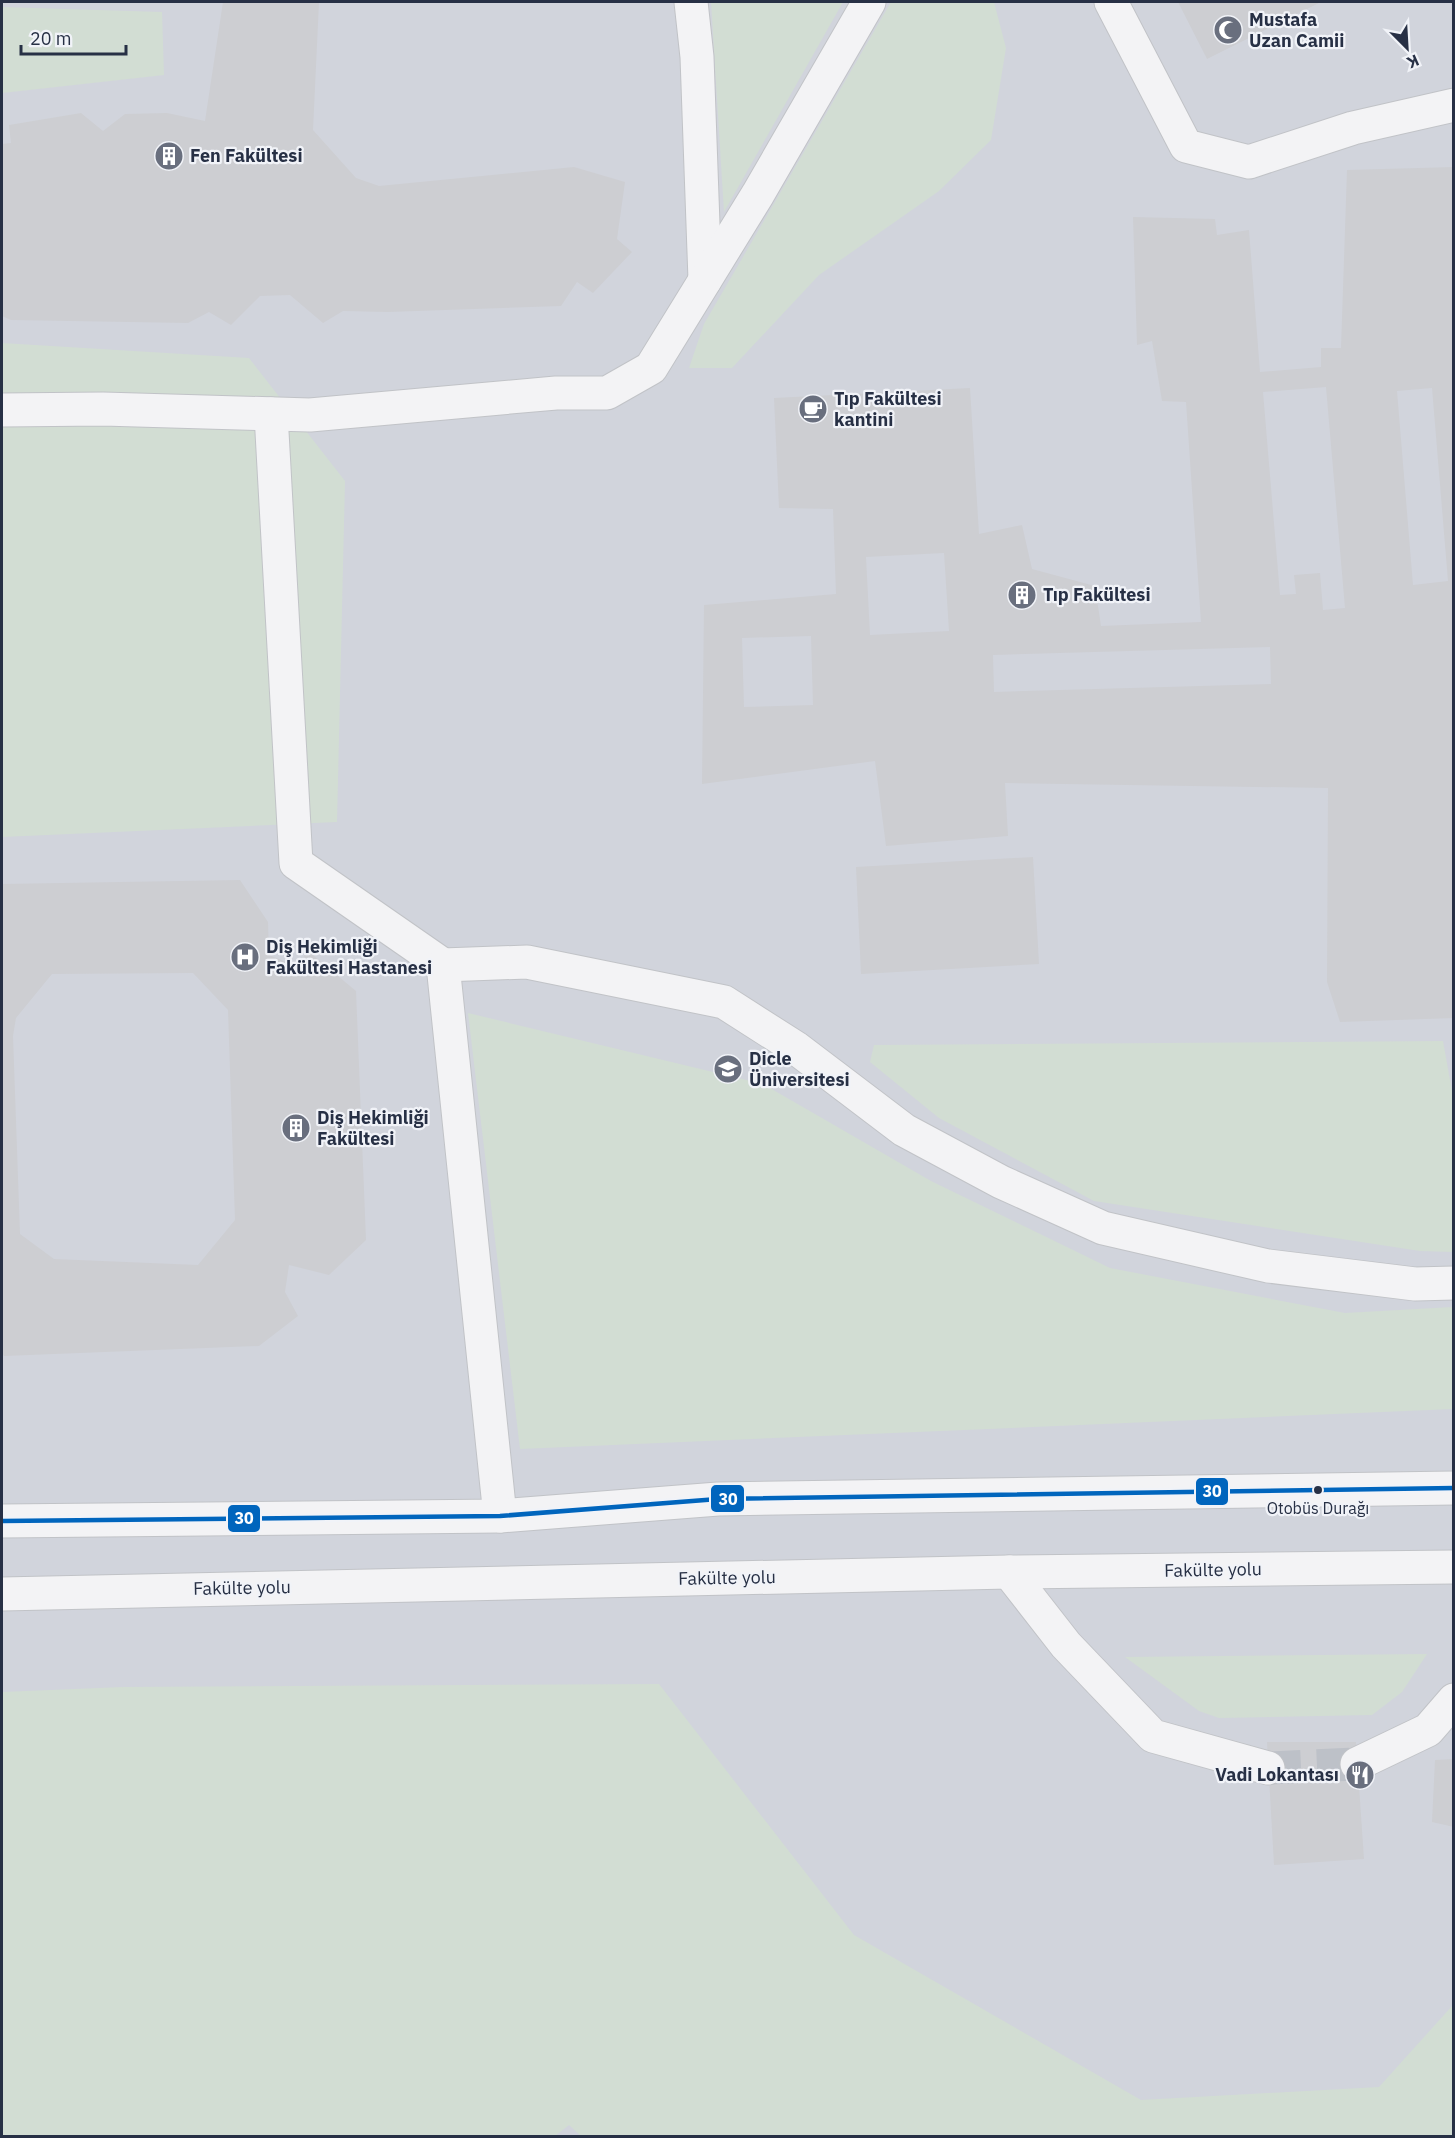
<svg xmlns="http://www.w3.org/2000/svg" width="1455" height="2138" viewBox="0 0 1455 2138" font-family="'IBM Plex Sans',sans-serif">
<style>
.built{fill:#d1d4dc}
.green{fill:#d2ddd3}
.building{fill:#cdced2;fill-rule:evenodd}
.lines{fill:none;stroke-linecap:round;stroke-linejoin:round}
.minor-tunnel{stroke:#bdc1c8;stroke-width:33;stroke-dasharray:33 16;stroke-linecap:butt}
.minor-casing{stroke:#c1c3c7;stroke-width:35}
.minor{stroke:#f3f3f5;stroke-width:33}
.bus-1-casing{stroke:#f1f3f8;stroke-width:9}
.bus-1{stroke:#0065bd;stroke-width:4.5}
.bus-dot{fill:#273045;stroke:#f1f3f8;stroke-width:2}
.labels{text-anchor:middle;stroke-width:4.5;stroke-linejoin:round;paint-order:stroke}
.bus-label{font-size:16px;fill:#273045;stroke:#f1f3f8}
.poi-label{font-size:18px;font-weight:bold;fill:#273045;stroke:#f1f3f8;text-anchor:start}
.street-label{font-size:18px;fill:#273045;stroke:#f1f3f8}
.line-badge{stroke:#f1f3f8;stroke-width:2}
.badge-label{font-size:16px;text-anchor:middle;font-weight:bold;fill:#fff}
</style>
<rect width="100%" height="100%" fill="#e3e5e9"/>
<!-- built -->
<rect class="built" x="2" y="2" width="1451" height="2134"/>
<!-- green -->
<g class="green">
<polygon points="711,2 843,2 724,212"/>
<polygon points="891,2 994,2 1006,48 991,140 939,191 819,275 732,368 689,368 704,324"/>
<polygon points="2,7 162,12 164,75 2,93"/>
<polygon points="2,343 249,358 345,481 337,822 2,837"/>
<polygon points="468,1013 763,1084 931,1181 1110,1268 1345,1313 1453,1307 1453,1409 520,1449"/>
<polygon points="1443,1041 1453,1097 1453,1252 1420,1251 1094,1201 939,1118 870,1062 874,1045"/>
<polygon points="1427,1654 1402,1692 1372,1715 1219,1718 1199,1711 1125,1657"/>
<polygon points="659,1684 854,1935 1141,2100 1379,2087 1453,2005 1453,2136 581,2136 569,2125 555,2136 2,2136 2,1692 123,1687"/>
</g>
<!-- building -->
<g class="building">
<polygon points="223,2 319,2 313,130 356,178 379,186 574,167 625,182 617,239 632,252 593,293 577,282 561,306 388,312 343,311 323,323 290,295 260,296 231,325 209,312 188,323 11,320 2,316 2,144 11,143 9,125 81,113 103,131 125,114 167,113 205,121"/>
<polygon points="1178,2 1321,2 1207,59"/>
<path d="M1454,167V1018L1340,1022L1327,982L1328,788L1005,783L1008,836L886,846L875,761L702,784L704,605L836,594L833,509L779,508L774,398L970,388L979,534L1022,525L1032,569L1095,586L1101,626L1201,622L1186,402L1162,401L1152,341L1137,345L1133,217L1215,219L1217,235L1249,230L1260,372L1321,367V348H1341L1347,170ZM1326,387L1345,608L1323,610L1320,573L1294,575L1296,594L1280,595L1263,392ZM1432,388L1448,581L1413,585L1397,391ZM944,553L949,631L870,635L866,557ZM811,636L813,705L744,707L742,638ZM1270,647L1271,684L994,692L993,655Z"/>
<polygon points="1033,857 1039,964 861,974 856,867"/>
<path d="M240,880L268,922L269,955L296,966L308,951L356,991L366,1240L329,1275L289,1265L285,1292L298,1316L259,1346L4,1356L2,1353V884ZM193,973L228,1010L235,1220L198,1265L54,1259L20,1234L13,1036L16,1018L52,974Z"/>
<polygon points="1267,1742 1356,1742 1364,1859 1274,1865"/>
<polygon points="1454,1759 1454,1827 1432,1822 1435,1760"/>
</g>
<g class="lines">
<!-- minor-tunnel -->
<polyline class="minor-tunnel" points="1268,1768 1357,1764"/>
<!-- minor casing -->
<g class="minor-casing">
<g id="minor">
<polyline points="691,2 697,57 705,280"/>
<polyline points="1111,2 1186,146 1249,162 1353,128 1454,105"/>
<polyline points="2,410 103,409 310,415 556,393 607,393 651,368 758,194 869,2"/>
<polyline points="271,414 296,863 443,965 500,1516"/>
<polyline points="443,965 527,962 724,1002 796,1048 904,1130 1001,1182 1103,1228 1268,1266 1415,1284 1454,1283"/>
<polyline points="2,1521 500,1516 718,1499 1454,1488"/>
<polyline points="1009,1572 1066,1645 1153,1736 1268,1768"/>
<polyline points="2,1594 1009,1572 1454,1567"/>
<polyline points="1357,1764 1428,1730 1454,1700"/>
</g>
</g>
<!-- minor -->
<use href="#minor" class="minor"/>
<!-- bus-1 casing -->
<g class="bus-1-casing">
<polyline id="bus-1" points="2,1521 500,1516 718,1499 1454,1488"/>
</g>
<!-- bus-1 -->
<use href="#bus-1" class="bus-1"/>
</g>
<!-- icons -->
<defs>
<g id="mosque-disc" transform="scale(1.5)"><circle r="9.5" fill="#696f7e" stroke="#f1f3f8"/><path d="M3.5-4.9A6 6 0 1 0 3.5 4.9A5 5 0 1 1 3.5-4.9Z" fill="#fff"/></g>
<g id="building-disc" transform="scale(1.5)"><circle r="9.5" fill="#696f7e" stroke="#f1f3f8"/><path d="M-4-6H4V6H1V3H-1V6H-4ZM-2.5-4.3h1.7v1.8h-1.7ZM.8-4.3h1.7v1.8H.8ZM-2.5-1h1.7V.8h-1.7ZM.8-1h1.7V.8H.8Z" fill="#fff"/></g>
<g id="cafe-disc" transform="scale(1.5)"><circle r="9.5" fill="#696f7e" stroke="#f1f3f8"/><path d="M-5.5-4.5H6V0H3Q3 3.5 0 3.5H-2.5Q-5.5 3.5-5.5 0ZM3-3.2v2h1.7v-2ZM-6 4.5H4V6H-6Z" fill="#fff"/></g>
<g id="hospital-disc" transform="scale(1.5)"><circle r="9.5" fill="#696f7e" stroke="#f1f3f8"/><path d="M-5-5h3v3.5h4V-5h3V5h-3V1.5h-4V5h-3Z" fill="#fff"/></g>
<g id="university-disc" transform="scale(1.5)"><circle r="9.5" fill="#696f7e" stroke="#f1f3f8"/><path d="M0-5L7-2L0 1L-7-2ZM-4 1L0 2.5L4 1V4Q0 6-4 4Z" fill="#fff"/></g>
<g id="restaurant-disc" transform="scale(1.5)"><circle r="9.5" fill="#696f7e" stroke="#f1f3f8"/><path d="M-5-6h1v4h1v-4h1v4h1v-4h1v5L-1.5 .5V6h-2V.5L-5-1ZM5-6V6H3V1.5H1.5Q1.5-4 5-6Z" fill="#fff"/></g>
</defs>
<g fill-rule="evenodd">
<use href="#mosque-disc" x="1228" y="30"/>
<use href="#building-disc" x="169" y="156"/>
<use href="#cafe-disc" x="813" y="409"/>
<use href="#building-disc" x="1022" y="595"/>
<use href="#hospital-disc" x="245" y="957"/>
<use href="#university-disc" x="728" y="1069"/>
<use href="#building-disc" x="296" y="1128"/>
<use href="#restaurant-disc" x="1360" y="1775"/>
</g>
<!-- markers -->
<circle class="bus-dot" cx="1318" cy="1490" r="5"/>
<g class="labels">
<!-- bus labels -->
<g class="bus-label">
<text x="1318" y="1514">Otobüs Durağı</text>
</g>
<!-- poi labels -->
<g class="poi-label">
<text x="1249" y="26">Mustafa<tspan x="1249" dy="21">Uzan Camii</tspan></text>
<text x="190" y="162">Fen Fakültesi</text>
<text x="834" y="405">Tıp Fakültesi<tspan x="834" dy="21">kantini</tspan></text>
<text x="1043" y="601">Tıp Fakültesi</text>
<text x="266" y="953">Diş Hekimliği<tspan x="266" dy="21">Fakültesi Hastanesi</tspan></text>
<text x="749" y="1065">Dicle<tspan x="749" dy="21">Üniversitesi</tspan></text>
<text x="317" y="1124">Diş Hekimliği<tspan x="317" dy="21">Fakültesi</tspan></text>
<text x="1339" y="1781" text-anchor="end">Vadi Lokantası</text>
</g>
<!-- street labels -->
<g class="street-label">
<text transform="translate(1213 1570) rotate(-1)" y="6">Fakülte yolu</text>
<text transform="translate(727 1578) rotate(-1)" y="6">Fakülte yolu</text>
<text transform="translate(242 1588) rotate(-1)" y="6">Fakülte yolu</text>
</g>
</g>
<g class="line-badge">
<rect x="1195" y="1477" width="34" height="29" rx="6" fill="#0065bd"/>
<rect x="710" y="1484" width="35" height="29" rx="6" fill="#0065bd"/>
<rect x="227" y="1504" width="34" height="29" rx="6" fill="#0065bd"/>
</g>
<g class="badge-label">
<text x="1212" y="1497">30</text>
<text x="728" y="1505">30</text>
<text x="244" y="1524">30</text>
</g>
<!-- border -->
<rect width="1455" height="2138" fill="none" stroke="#273045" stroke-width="6"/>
<!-- north arrow -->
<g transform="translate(1407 48) rotate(156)" stroke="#f1f3f8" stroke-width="4.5" paint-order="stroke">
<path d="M0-4.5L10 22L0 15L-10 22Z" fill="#273045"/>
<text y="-9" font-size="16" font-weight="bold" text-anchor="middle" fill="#273045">K</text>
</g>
<!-- scale -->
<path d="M21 45v9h105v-9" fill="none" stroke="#273045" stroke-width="3"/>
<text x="30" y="45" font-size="18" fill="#273045" stroke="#f1f3f8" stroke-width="4.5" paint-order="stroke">20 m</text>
</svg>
